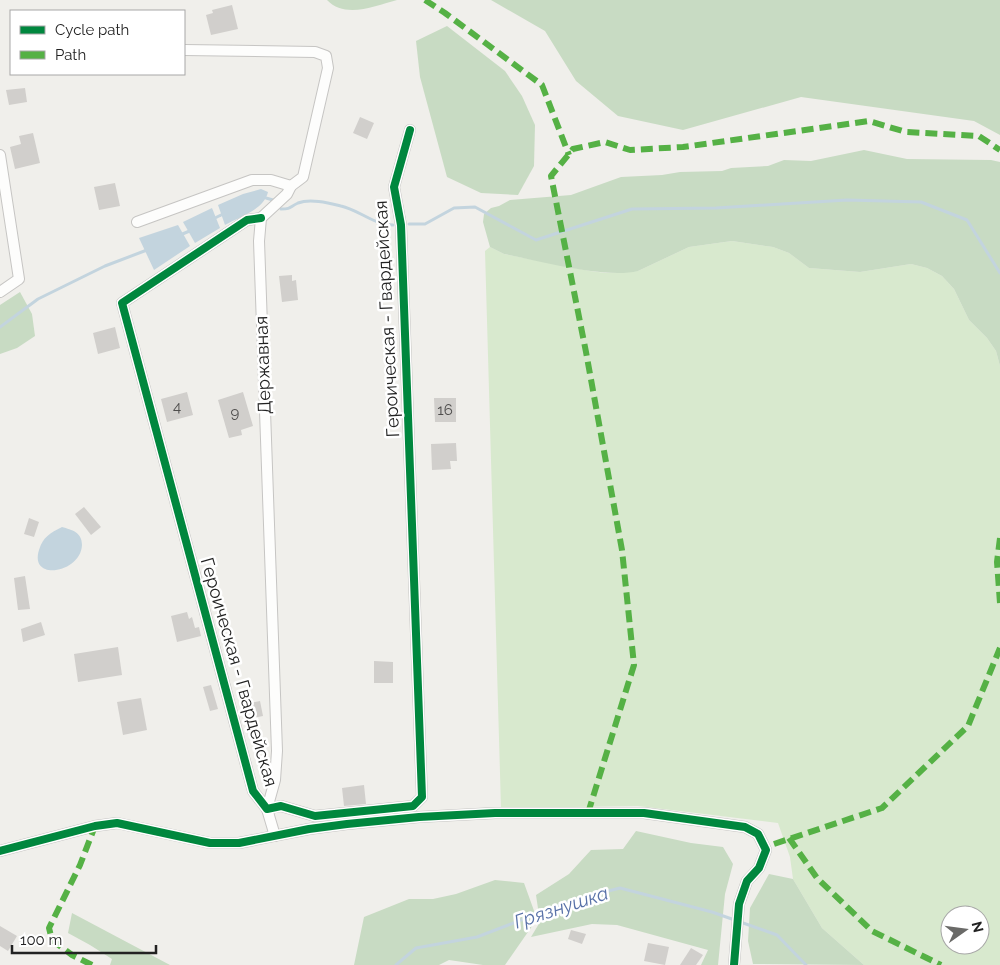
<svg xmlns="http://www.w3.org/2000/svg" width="1000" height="965" viewBox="0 0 1000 965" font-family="Raleway,sans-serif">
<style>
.grass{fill:#d8e9ce;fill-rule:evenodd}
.forest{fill:#c8dbc3}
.water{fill:#c3d4de}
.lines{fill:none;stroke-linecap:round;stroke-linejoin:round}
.stream{stroke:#c3d4de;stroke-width:3}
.building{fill:#d1cfcc}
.minor-casing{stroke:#c6c5c3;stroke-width:12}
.minor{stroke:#fdfdfc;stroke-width:10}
.quiet{stroke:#55b145;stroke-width:6;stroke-dasharray:12 6;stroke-linecap:butt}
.cycleway-casing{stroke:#fff;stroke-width:11}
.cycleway{stroke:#00873e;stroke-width:8}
.labels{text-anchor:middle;stroke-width:5;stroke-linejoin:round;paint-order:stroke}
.number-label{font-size:15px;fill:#4e4d4c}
.street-label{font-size:18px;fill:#222;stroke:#fff}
.water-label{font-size:19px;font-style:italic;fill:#5871a8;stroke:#fff}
</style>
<rect width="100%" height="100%" fill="#f0efeb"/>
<!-- grass -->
<path class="grass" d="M732,241L773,247L789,253L809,268L860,272L911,264L927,268L942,276L954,289L969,320L987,338L996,351L1000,366V965H864L822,928L793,879L790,857L778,823L638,806L501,808L485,251L490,247L504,254L590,271L606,273L638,271L689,247ZM950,915H980V945H950Z"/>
<!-- forest -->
<g class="forest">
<path d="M327,0H397C375,6 345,19 327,0Z"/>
<polygon points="491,0 1000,0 1000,135 974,121 801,97 683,130 618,116 576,81 545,31"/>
<polygon points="447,26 505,71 522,96 535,125 534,166 518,195 481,193 447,177 420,77 416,41"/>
<path d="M864,150L907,159L991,160L1000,162V366L996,351L987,338L969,320L954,289L942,276L927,268L911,264L860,272L809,268L789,253L773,247L732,241L689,247L638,271C605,279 540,261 504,254L490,247L483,222L484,214L491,208L499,206L510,200L571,195L621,177L662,175L680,172L722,171L731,168L768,166L784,160L811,161Z"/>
<polygon points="20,292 32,314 35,336 17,348 0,354 0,305"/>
<polygon points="636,831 691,843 723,847 733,864 725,894 718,965 701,965 708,950 617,925 592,924 531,937 540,922 536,895 569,874 591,850 623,849"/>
<polygon points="769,874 793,879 822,928 864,965 753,964 748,941 750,908"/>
<polygon points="495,880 524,883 537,919 505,965 483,965 449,960 439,965 354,965 364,917 409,899 433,899 456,894"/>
<polygon points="72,913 170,965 110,965 112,959 90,945 68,933"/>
</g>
<!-- water -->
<g class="water">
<path d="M261,189L268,192C264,210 239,217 225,225L218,205L243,194Z"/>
<polygon points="212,208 220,228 195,243 183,222"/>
<polygon points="178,225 190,246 154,270 139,238"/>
<path d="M62,527C72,530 82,532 82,545C81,573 29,582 39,550C43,537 50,533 62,527Z"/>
</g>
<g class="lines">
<!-- stream -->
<g class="stream">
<polyline points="266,198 273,200"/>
<path d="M281,209C292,209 289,207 298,203C310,198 329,203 341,206C359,210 374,225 393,225"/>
<polyline points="213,219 221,215"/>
<polyline points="409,224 425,224 454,208 475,207 536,240 632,209 716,208 847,200 921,202 967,220 1000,273"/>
<polyline points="180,235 192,230"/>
<polyline points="0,327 38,299 105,266 147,250"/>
<polyline points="396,965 416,948 477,937 573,900 620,888 712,912 777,935 806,965"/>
</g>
</g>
<!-- building -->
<g class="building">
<polygon points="232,5 238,29 211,35 206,15 213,13 212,10"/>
<polygon points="25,88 27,102 9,105 6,90"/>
<polygon points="360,117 374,123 367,139 353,133"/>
<polygon points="33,133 40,163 15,169 10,147 21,144 19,136"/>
<polygon points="115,183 120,206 99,210 94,187"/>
<polygon points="292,275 292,281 296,280 298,300 282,302 279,276"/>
<polygon points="115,327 120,348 98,354 93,333"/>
<polygon points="187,392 193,415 167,422 161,399"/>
<polygon points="243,392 253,426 241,430 242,435 229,438 218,400"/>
<polygon points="434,398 456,398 456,422 435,422"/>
<polygon points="456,443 457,461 450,461 451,469 432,470 431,444"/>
<polygon points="84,507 101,527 91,535 75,514"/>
<polygon points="29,518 39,522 34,537 24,534"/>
<polygon points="25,576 30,609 18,610 14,578"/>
<polygon points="187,612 189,619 192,617 195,628 199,627 201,636 177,642 171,616"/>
<polygon points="41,622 45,635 23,642 21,629"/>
<polygon points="118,647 122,675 78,682 74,654"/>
<polygon points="374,661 393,662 393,683 374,683"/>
<polygon points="211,685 218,709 210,711 203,687"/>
<polygon points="141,698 147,730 123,735 117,702"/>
<polygon points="260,701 263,716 253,718 250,703"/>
<polygon points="364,785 366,804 344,806 342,788"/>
<polygon points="0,926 17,936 8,951 0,946"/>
<polygon points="571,930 586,934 582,944 568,939"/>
<polygon points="648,943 669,947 665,965 644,961"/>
<polygon points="691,948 703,955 696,965 680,965"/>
</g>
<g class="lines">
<!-- minor casing -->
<g class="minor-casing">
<g id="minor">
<polyline points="184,50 315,52 326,56 328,68 303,177 291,186 287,194 261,218 259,241 277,751 275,780 267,809 275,836"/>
<polyline points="0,155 19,279 0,292"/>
<polyline points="261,218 247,220 122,303 253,791 267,809 281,806 315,816 413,806 422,797 401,225 394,187 410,130"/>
<polyline points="137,222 252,180 271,180 291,186"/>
<polyline points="0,851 95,826 117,823 210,843 239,843 309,829 347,824 419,817 495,813 644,813 745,827 758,834 766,850 759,868 747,881 739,904 734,965"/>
</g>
</g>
<!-- minor -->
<use href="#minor" class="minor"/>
<!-- quiet -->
<g class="quiet">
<polyline points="425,0 445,13 542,85 569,155"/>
<polyline points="1000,538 997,562 1000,603"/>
<polyline points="588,813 634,665 622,550 586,352 551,176 573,149 605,142 630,150 683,147 869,121 906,132 979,136 1000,150"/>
<polyline points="789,838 817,878 872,931 941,965"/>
<polyline points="774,844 882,808 968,726 1000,648"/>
<polyline points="92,965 72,955 52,940 49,928 80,865 95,826"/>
</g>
<!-- cycleway casing -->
<g class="cycleway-casing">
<g id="cycleway">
<polyline points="261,218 247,220 122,303 253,791 267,809 281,806 315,816 413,806 422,797 401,225 394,187 410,130"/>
<polyline points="0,851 95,826 117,823 210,843 239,843 309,829 347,824 419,817 495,813 644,813 745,827 758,834 766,850 759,868 747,881 739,904 734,965"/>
</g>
</g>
<!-- cycleway -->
<use href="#cycleway" class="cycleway"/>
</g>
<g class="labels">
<!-- number labels -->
<g class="number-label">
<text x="177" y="412">4</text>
<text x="445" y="415">16</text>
<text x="235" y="418">9</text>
</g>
<!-- street labels -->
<g class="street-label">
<text transform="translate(387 319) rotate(-93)" y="6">Героическая - Гвардейская</text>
<text transform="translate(263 365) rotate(-92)" y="6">Державная</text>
<text transform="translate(239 672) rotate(74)" y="6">Героическая - Гвардейская</text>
</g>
<!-- water labels -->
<g class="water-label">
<text transform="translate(561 907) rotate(-18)" y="7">Грязнушка</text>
</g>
</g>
<!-- legend -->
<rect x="10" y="10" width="175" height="65" fill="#ffffff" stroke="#a7a7a7"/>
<rect x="20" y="26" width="25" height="8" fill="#00873e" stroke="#a7a7a7"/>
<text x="55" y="35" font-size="15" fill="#222222">Cycle path</text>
<rect x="20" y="51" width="25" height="8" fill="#55b145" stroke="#a7a7a7"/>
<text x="55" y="60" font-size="15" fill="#222222">Path</text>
<!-- north arrow -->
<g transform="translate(965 930) rotate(76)"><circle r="24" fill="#ffffff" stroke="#a7a7a7"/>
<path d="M0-4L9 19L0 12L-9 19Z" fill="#6a6a68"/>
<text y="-8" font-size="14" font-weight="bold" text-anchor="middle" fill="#222222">N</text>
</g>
<!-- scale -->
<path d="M12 945v8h144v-8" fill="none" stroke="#222222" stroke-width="2.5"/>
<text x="20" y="945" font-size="15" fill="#222222" stroke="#ffffff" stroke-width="4" paint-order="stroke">100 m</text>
</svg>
